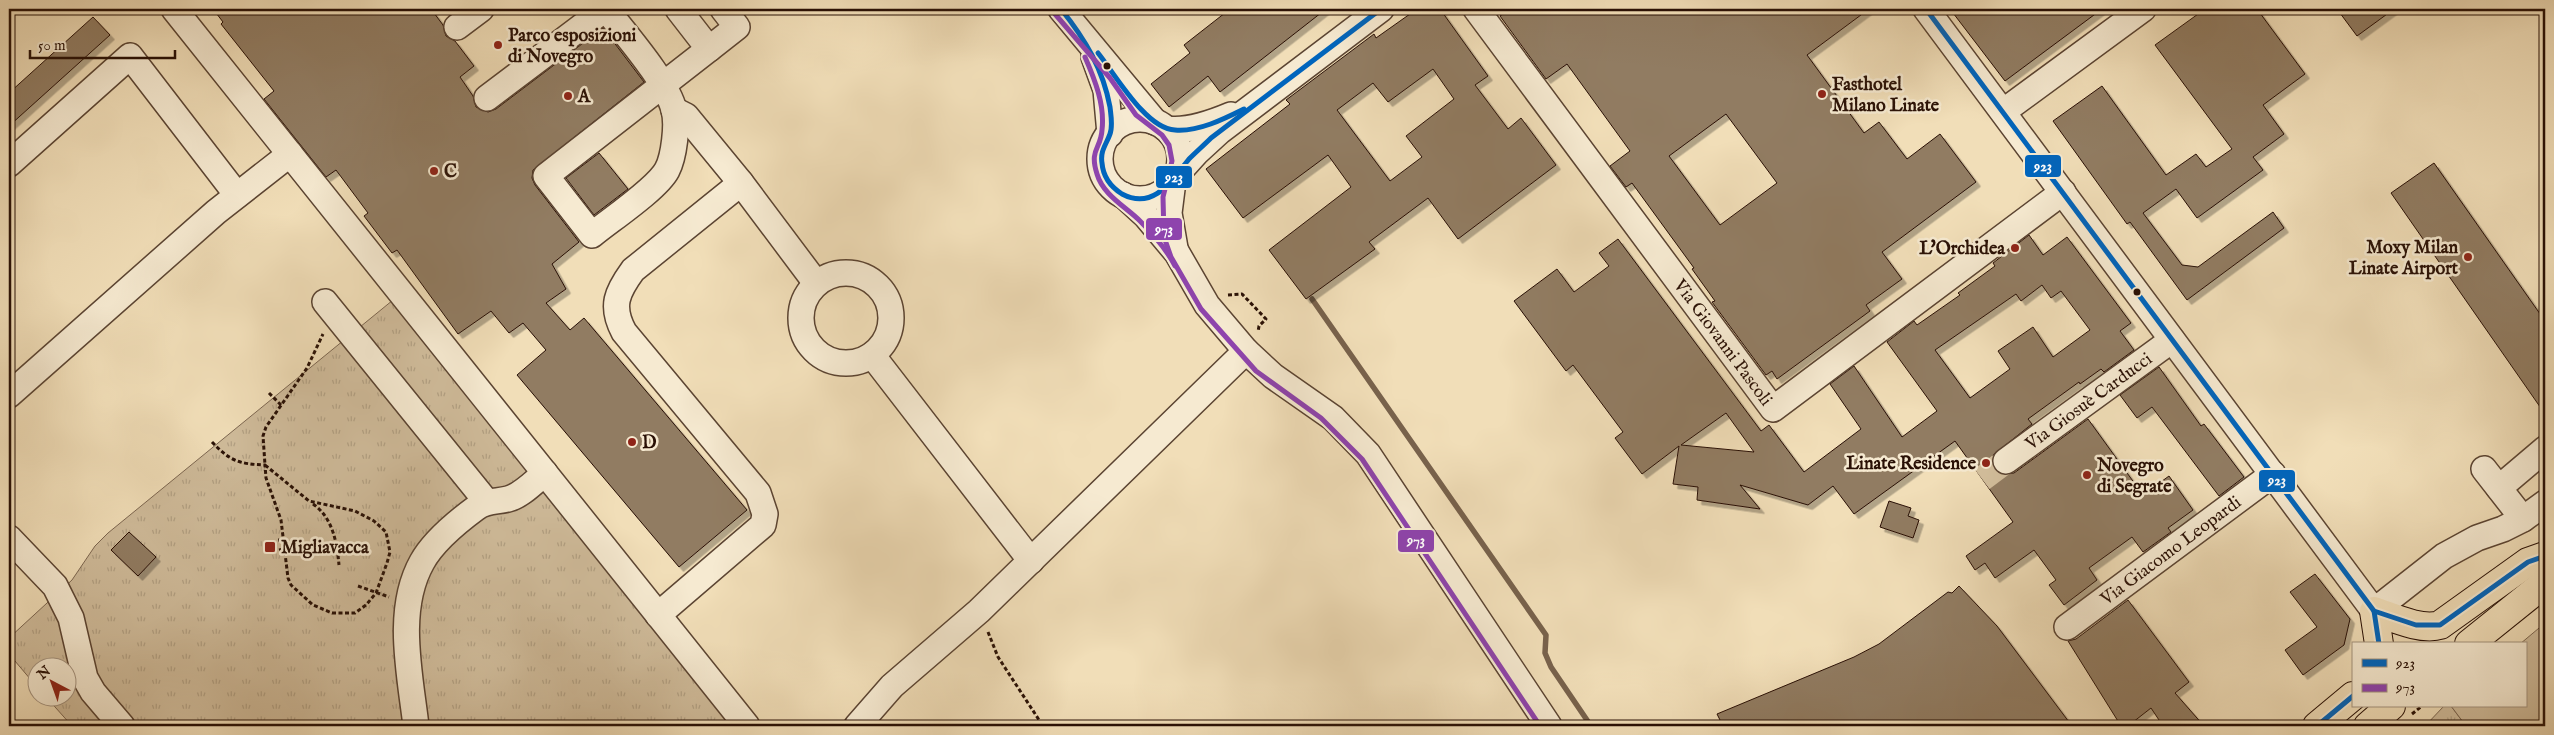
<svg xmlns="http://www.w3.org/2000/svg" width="2554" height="735" viewBox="0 0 2554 735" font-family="'IM FELL English',serif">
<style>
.grass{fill:url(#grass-tufts);stroke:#7c6650}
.pitch{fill:#cfbb9a;stroke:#7c6650}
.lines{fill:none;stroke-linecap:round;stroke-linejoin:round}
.stream{stroke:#78624c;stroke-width:5.5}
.building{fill:#917b62;stroke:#291005;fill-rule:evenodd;filter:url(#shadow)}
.minor-tunnel{stroke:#d3bf9d;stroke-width:25;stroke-dasharray:25 12;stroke-linecap:butt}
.minor-casing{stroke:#5b4432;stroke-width:28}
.major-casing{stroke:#291005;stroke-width:30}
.path{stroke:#291005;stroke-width:3;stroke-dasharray:4 2.5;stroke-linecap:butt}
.minor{stroke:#f6ead1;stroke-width:25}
.major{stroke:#f1deb8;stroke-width:28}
.bus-1-casing{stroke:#f6ead1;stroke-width:9}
.bus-2-casing{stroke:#f6ead1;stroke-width:9}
.bus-1{stroke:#0065bd;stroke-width:5}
.bus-2{stroke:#8e44ad;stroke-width:5}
.poi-dot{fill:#8f2418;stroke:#f6ead1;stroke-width:2}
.bus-dot{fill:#291005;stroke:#f6ead1;stroke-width:2}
.labels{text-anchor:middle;stroke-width:5;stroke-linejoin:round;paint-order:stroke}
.poi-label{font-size:18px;font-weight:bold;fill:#291005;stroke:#f6ead1;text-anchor:start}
.street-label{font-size:18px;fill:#291005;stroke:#f6ead1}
.line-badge{stroke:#f6ead1;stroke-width:2}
.badge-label{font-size:14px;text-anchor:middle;font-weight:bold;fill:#fff}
</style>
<defs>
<pattern id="grass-tufts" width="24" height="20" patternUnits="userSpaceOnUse" patternTransform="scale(1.25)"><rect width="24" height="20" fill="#cfbb9a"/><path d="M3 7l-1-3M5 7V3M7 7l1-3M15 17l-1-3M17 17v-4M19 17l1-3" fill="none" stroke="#b2a083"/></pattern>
<filter id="shadow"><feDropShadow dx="4.5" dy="4.5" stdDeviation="0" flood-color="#0004"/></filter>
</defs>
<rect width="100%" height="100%" fill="#f1deb8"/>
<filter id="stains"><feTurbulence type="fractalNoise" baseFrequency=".004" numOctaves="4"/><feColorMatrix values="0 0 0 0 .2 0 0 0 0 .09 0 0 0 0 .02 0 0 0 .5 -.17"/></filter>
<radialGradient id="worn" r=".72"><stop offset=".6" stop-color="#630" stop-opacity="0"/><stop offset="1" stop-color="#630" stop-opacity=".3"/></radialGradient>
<!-- grass -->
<g class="grass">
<polygon points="393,300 740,726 72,726 47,698 68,698 68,668 38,668 37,687 9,654 9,638 72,580 95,546 108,533"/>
<polygon points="2444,706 2451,706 2466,726 2425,726"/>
</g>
<!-- pitch -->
<polygon class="pitch" points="2545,623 2545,726 2466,726 2451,706 2525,706 2525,644 2520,644"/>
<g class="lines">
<!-- stream -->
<polyline class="stream" points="1312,299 1546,635 1545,653 1551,667 1591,726"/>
</g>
<!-- building -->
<g class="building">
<polygon points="213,9 431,9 443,25 446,36 455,41 474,66 460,77 473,96 476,107 488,112 496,109 603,28 644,82 533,170 532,178 535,185 579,242 552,264 566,289 546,303 570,330 584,318 747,510 679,567 517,375 546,350 523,323 509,333 491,311 458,334 397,250 392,253 364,216 368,213 336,170 326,177 264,99 274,91 221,24 223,22"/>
<polygon points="1230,9 1326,9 1220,92 1208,76 1169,107 1151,84 1190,53 1184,45"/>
<path d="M1417,9H1440L1488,76L1475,85L1508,129L1521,118L1556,165L1458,239L1428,198L1369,242L1375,249L1306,299L1269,250L1351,187L1328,155L1243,218L1206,169L1290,104L1286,100L1374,34L1376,38ZM1433,69L1454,99L1406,136L1422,157L1390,181L1337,110L1373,83L1388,102Z"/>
<path d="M1510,9H1869L1807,55L1864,133L1879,122L1907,159L1940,134L1976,182L1882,252L1902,279L1866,305L1870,311L1777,379L1772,371L1766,375L1712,302L1715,301L1692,269L1694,268L1632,183L1626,187L1610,166L1630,151L1567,64L1546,79L1500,16ZM1726,114L1777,183L1720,225L1669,156Z"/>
<polygon points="1950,9 2102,9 2005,81"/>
<polygon points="2205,9 2257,9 2305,74 2263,105 2284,134 2253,157 2263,170 2197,218 2176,189 2143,213 2182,265 2198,267 2273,212 2284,228 2187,300 2130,222 2127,224 2053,121 2102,86 2166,175 2196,154 2206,167 2232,149 2155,45"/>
<polygon points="2337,9 2394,9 2357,36"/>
<polygon points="93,17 110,35 9,126 9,93"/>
<polygon points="599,153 628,189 594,215 566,178"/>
<polygon points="2434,163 2545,321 2545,414 2391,193"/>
<path d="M2029,235L2043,255L2067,237L2131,323L2120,331L2134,350L2104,372L2101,369L2080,384L2079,382L2028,419L2032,424L1993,455L1992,462L1994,469L2001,474L2014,473L2088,419L2143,495L2169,476L2193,510L2168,528L2171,532L2143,552L2132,537L2089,568L2097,580L2064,605L2049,585L2056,580L2034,550L1995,578L1985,563L1975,570L1966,556L2013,522L1955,441L1854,514L1833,486L1808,505L1740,485L1760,509L1697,500L1698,487L1673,484L1679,446L1642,474L1615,438L1623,432L1573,365L1566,371L1514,301L1557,269L1574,292L1609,266L1599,253L1618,239L1761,431L1769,425L1804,472L1861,429L1830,384L1854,366L1902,437L1937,411L1887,342L1914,321L1917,325L1960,295L1958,293L1995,266L1993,263ZM2042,285L2051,298L2061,291L2090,330L2053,357L2033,327L1998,351L2010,369L1970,398L1935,350L2016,294L2021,301ZM1726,413L1754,452L1681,445Z"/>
<polygon points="2159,367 2201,426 2204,424 2244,477 2219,496 2152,407 2137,418 2120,395"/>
<polygon points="1889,501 1911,508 1908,516 1919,520 1913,538 1880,527"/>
<polygon points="129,532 156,557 138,576 111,550"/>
<polygon points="2315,574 2350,619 2344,645 2303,675 2285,650 2317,627 2290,592"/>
<polygon points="1959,586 1997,626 2072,726 1723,726 1717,714 1854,657 1879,644 1948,592 1952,593"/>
<polygon points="2128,600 2189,682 2175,693 2204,726 2163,726 2151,708 2128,726 2121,726 2068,641 2076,639"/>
</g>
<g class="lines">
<!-- minor-tunnel -->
<polyline class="minor-tunnel" points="1982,479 2006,461"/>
<!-- minor casing -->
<g class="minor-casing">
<g id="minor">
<polyline points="174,9 747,726"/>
<path d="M606,9C625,34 667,81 674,110C678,124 674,157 667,170C657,189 610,220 592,235L546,176L709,49L678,9"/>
<polyline points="1061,9 1155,122"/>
<path id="s1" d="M1476,9L1773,409L2063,192"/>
<polyline points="1926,9 2374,611 2444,556 2477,538 2503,529 2523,519 2545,503"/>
<polyline points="457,27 481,9"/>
<polyline points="709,49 737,27 723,9"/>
<polyline points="1094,57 1106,90 1110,134"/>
<polyline points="487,98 605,9"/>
<polyline points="674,110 686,116 741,183 816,283"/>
<polyline points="2004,111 2143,9"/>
<circle cx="1140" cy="159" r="40"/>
<path d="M1167,129C1188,132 1212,123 1231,115"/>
<polyline points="9,164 130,56 237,195"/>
<polyline points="1177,174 1196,153 1220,131 1381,9"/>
<polyline points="1173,181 1169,213 1175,248"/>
<polyline points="1123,195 1146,216 1177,253 1207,305 1246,351 1273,376 1333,418 1368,454 1549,726"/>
<circle cx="846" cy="318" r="45"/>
<polyline points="325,302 486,501"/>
<polyline points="872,355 1031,561"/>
<polyline points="9,395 216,212 290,154"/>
<path id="s2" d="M2006,461L2172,340"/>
<polyline points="2484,469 2523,519"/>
<polyline points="2499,488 2545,449"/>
<polyline points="9,538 55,586 71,618 85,678 93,692 122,726"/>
<path d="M658,615L763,525L765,514L758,493L624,332C610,306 617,292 633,270L741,183"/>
<path id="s3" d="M2067,627L2273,474"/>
<path d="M416,726C410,674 395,610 422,562C433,542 457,522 476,508C486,500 496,502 508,499C521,496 535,481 545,473"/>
<polyline points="857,726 892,686 979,611 1246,351"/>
</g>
</g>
<!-- major casing -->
<g class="major-casing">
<g id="major">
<path d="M2379,644L2374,611C2392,617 2421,631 2440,625L2528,562L2545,556"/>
<polyline points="2469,644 2545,583"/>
<polyline points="2317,726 2353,696"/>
<polyline points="2368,726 2391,706"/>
</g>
</g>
<!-- path -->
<g class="path">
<polyline points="1228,295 1242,294 1266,319 1259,326 1258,332"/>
<polyline points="269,393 281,405"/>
<path d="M212,442C230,461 239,464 265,465L266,478L281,520L288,578L291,585L313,605L332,613H355L366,605L376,593L387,563L390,552L386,532L374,521L355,511L309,501L265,465L263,436L266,427L307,368L323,334"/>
<path d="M313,504C333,518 337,543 339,565"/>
<polyline points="278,540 284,540"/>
<polyline points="279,550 285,549"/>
<polyline points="358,586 389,597"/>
<polyline points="988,632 998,657 1043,726"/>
<polyline points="2412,714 2422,706"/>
</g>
<!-- minor -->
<use href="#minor" class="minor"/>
<!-- major -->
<use href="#major" class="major"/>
<!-- bus-1 casing -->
<g class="bus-1-casing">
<g id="bus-1">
<path d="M1061,9C1085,39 1103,69 1110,107C1111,116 1113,126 1110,134C1106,145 1100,151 1102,163C1103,176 1111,187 1122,194C1154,211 1172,180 1189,159C1196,152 1204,145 1211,138L1381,9"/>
<polyline points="1926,9 2374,611 2379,644"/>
<path d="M1098,53C1115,74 1146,129 1175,130C1198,132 1224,119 1244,109"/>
<polyline points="2374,611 2416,625 2440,625 2528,562 2545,556"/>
<polyline points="2317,726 2353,696"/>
</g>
</g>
<!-- bus-2 casing -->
<g class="bus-2-casing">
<g id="bus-2">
<polyline points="1055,14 1110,78 1136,115 1162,135 1169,145 1172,161 1163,197 1164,237 1171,257 1201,309 1256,371 1321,418 1362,459 1540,726"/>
<path d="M1085,57C1095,80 1105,105 1102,130C1101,149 1089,149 1097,174C1103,195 1126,207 1140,221C1153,234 1167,250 1175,266"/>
</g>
</g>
<!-- bus-1 -->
<use href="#bus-1" class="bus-1"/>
<!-- bus-2 -->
<use href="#bus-2" class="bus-2"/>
</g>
<!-- markers -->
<g class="poi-dot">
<circle cx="498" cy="45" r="5"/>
<circle cx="1822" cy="94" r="5"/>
<circle cx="568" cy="96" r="5"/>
<circle cx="434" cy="171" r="5"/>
<circle cx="2015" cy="248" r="5"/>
<circle cx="2468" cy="257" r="5"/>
<circle cx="632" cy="442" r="5"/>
<circle cx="1986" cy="463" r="5"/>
<circle cx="2087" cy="475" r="5"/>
<rect x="264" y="541" width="12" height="12" rx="2.5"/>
</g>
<g class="bus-dot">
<circle cx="1107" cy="66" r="4.5"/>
<circle cx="2137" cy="292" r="4.5"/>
</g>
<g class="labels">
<!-- poi labels -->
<g class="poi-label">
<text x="508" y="41">Parco esposizioni<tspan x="508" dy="21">di Novegro</tspan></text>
<text x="1832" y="90">Fasthotel<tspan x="1832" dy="21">Milano Linate</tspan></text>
<text x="578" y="102">A</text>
<text x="444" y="177">C</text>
<text x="2458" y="253" text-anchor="end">Moxy Milan<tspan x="2458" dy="21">Linate Airport</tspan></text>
<text x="2005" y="254" text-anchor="end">L'Orchidea</text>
<text x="642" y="448">D</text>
<text x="1976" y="469" text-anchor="end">Linate Residence</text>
<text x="2097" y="471">Novegro<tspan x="2097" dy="21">di Segrate</tspan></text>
<text x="281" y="553">Migliavacca</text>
</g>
<!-- street labels -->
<g class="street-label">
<text dy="6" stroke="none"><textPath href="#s1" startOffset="415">Via Giovanni Pascoli</textPath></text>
<text dy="6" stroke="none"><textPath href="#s2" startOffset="102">Via Giosuè Carducci</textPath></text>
<text dy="6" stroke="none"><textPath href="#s3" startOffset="129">Via Giacomo Leopardi</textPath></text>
</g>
</g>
<g class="line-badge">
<rect x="2024" y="154" width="38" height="24" rx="5" fill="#0065bd"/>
<rect x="1155" y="165" width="38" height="24" rx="5" fill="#0065bd"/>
<rect x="1145" y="217" width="38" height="24" rx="5" fill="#8e44ad"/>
<rect x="2258" y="469" width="38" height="24" rx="5" fill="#0065bd"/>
<rect x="1397" y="529" width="38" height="24" rx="5" fill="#8e44ad"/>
</g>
<g class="badge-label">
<text x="2043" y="171">923</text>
<text x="1174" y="182">923</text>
<text x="1164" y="234">973</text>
<text x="2277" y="485">923</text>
<text x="1416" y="545">973</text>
</g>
<!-- margin -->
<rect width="2554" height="735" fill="none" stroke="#f1deb8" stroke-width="30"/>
<rect x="10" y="10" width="2534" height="715" fill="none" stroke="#291005" stroke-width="2.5"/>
<rect x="15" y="15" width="2524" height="705" fill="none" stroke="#291005"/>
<!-- legend -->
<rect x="2352" y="642" width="175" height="65" fill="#f6ead1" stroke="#a4937f"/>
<rect x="2362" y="659" width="25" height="8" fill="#0065bd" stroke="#a4937f"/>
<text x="2396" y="668" font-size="15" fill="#291005">923</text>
<rect x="2362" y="684" width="25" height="8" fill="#8e44ad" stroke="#a4937f"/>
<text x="2396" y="692" font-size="15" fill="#291005">973</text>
<!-- north arrow -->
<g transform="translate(52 682) rotate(319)"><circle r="24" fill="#f6ead1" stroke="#a4937f"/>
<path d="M0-4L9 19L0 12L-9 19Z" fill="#8f2418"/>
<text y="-8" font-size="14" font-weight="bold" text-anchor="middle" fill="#291005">N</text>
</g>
<!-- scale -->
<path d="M30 50v8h145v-8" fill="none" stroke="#291005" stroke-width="2.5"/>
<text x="38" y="50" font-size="15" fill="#291005" stroke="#f6ead1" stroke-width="4" paint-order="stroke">50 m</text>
<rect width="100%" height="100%" filter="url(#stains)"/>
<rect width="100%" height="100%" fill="url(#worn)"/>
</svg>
